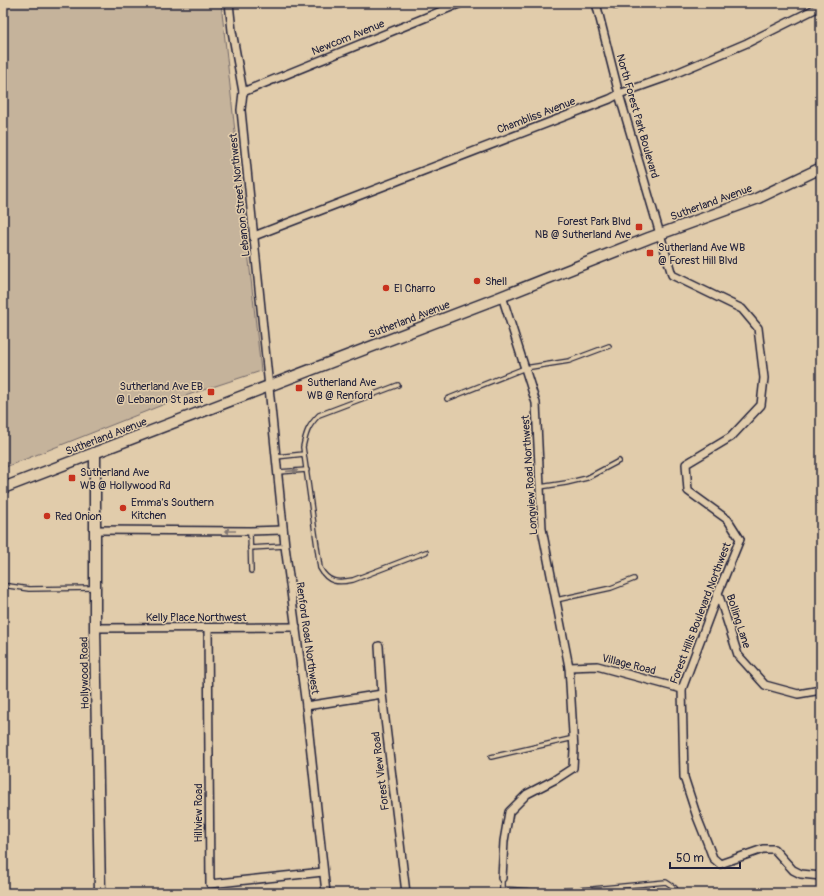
<svg xmlns="http://www.w3.org/2000/svg" width="824" height="896" viewBox="0 0 824 896" font-family="Pangolin,sans-serif">
<style>
.green{fill:#c5b39b;stroke:#746a6b}
.lines{fill:none;stroke-linecap:round;stroke-linejoin:round}
.lane-casing{stroke:#22223b;stroke-width:6}
.street-casing{stroke:#22223b;stroke-width:10}
.secondary-casing{stroke:#22223b;stroke-width:13}
.lane{stroke:#e1ccab;stroke-width:3.5}
.street{stroke:#e1ccab;stroke-width:7}
.secondary{stroke:#e1ccab;stroke-width:10}
.oneway{fill:#827773}
.poi-dot{fill:#c8321e;stroke:#e1ccab;stroke-width:1.5}
.labels{text-anchor:middle;stroke-width:3;stroke-linejoin:round;paint-order:stroke}
.street-label{font-size:11px;fill:#22223b;stroke:#e1ccab}
.poi-label{font-size:11px;fill:#22223b;stroke:#e1ccab;text-anchor:start}
</style>
<rect width="100%" height="100%" fill="#e1ccab"/>
<filter id="ink" filterUnits="userSpaceOnUse"><feTurbulence type="fractalNoise" baseFrequency=".025" numOctaves="2"/><feDisplacementMap in="SourceGraphic" scale="8" xChannelSelector="R" yChannelSelector="G"/><feConvolveMatrix kernelMatrix="1 2 1 2 8 2 1 2 1" color-interpolation-filters="sRGB"/></filter>
<g filter="url(#ink)">
<!-- green -->
<polygon class="green" points="3,3 221,3 261,371 185,396 3,468"/>
<g class="lines">
<!-- lane casing -->
<g class="lane-casing">
<g id="lane">
<polyline points="615,3 616,7"/>
<path d="M398,385L319,415C308,426 306,433 303,447L320,568C328,583 338,583 353,580L426,552"/>
<polyline points="447,399 525,368 569,361 609,346"/>
<polyline points="276,457 304,454"/>
<polyline points="278,472 307,470"/>
<polyline points="540,487 566,483 587,478 619,461"/>
<polyline points="250,531 251,571"/>
<polyline points="250,548 285,546"/>
<polyline points="3,586 9,586 29,589 94,588"/>
<polyline points="556,600 611,588 634,579"/>
<polyline points="491,757 574,738"/>
<polyline points="502,889 546,892 593,889 666,882 675,888 677,893"/>
<polyline points="501,893 502,889 502,878"/>
</g>
</g>
<!-- street casing -->
<g class="street-casing">
<g id="street">
<polyline points="229,3 232,31 243,92 241,110 285,546 306,706 326,893"/>
<polyline points="596,3 619,94 672,275 742,309 758,328 764,378 761,405 731,437 686,464 688,491 728,520 740,539 718,593 682,689 684,777 697,817 707,842 713,858 720,864 763,849 774,849 793,870 801,874 821,876"/>
<polyline points="243,92 461,3"/>
<polyline points="254,236 610,99 619,94 667,77 747,43 821,6"/>
<polyline points="94,530 250,531 283,530"/>
<polyline points="718,593 738,655 765,685 798,694 821,690"/>
<polyline points="95,628 296,627"/>
<polyline points="208,628 210,884 323,872"/>
<polyline points="379,646 382,694 406,893"/>
<polyline points="569,667 597,666 682,689"/>
<polyline points="306,706 382,694"/>
<polyline points="502,878 504,841 509,812 527,794 556,779 573,768 574,750 569,667 542,529 536,403 502,296"/>
</g>
</g>
<!-- secondary casing -->
<g class="secondary-casing">
<g id="secondary">
<polyline points="95,453 95,628 100,893"/>
<polyline points="3,488 498,298 649,238 756,199 821,168"/>
</g>
</g>
<!-- lane -->
<use href="#lane" class="lane"/>
<!-- street -->
<use href="#street" class="street"/>
<!-- secondary -->
<use href="#secondary" class="secondary"/>
</g>
<!-- one-way arrows -->
<defs><path id="oneway-solid" d="M-6-.8H1V-3.2L6.5 0L1 3.2V.8H-6Z"/></defs>
<g class="oneway">
<use href="#oneway-solid" transform="translate(292 471) rotate(-5)"/>
<use href="#oneway-solid" transform="translate(230 531) rotate(-180)"/>
</g>
</g>
<!-- markers -->
<g class="poi-dot">
<rect x="635" y="223" width="8" height="8" rx="2"/>
<rect x="646" y="249" width="8" height="8" rx="2"/>
<circle cx="477" cy="281" r="4"/>
<circle cx="386" cy="288" r="4"/>
<rect x="295" y="384" width="8" height="8" rx="2"/>
<rect x="207" y="388" width="8" height="8" rx="2"/>
<rect x="68" y="474" width="8" height="8" rx="2"/>
<circle cx="123" cy="508" r="4"/>
<circle cx="47" cy="516" r="4"/>
</g>
<g class="labels">
<!-- street labels -->
<g class="street-label">
<text transform="translate(348 37) rotate(-22)" y="4">Newcom Avenue</text>
<text transform="translate(536 115) rotate(-21)" y="4">Chambliss Avenue</text>
<text transform="translate(638 116) rotate(74)" y="4">North Forest Park Boulevard</text>
<text transform="translate(239 195) rotate(-96)" y="4">Lebanon Street Northwest</text>
<text transform="translate(711 202) rotate(-20)" y="4">Sutherland Avenue</text>
<text transform="translate(409 319) rotate(-21)" y="4">Sutherland Avenue</text>
<text transform="translate(106 436) rotate(-21)" y="4">Sutherland Avenue</text>
<text transform="translate(529 475) rotate(-94)" y="4">Longview Road Northwest</text>
<text transform="translate(700 613) rotate(-69)" y="4">Forest Hills Boulevard Northwest</text>
<text x="196" y="621">Kelly Place Northwest</text>
<text transform="translate(739 621) rotate(72)" y="4">Bolling Lane</text>
<text transform="translate(308 638) rotate(82)" y="4">Renford Road Northwest</text>
<text transform="translate(629 664) rotate(14)" y="4">Village Road</text>
<text transform="translate(84 673) rotate(-91)" y="4">Hollywood Road</text>
<text transform="translate(380 771) rotate(-97)" y="4">Forest View Road</text>
<text transform="translate(198 813) rotate(-90)" y="4">Hillview Road</text>
</g>
<!-- poi labels -->
<g class="poi-label">
<text x="631" y="225" text-anchor="end">Forest Park Blvd<tspan x="631" dy="13">NB @ Sutherland Ave</tspan></text>
<text x="658" y="251">Sutherland Ave WB<tspan x="658" dy="13">@ Forest Hill Blvd</tspan></text>
<text x="485" y="285">Shell</text>
<text x="394" y="292">El Charro</text>
<text x="307" y="386">Sutherland Ave<tspan x="307" dy="13">WB @ Renford</tspan></text>
<text x="203" y="390" text-anchor="end">Sutherland Ave EB<tspan x="203" dy="13">@ Lebanon St past</tspan></text>
<text x="80" y="476">Sutherland Ave<tspan x="80" dy="13">WB @ Hollywood Rd</tspan></text>
<text x="131" y="506">Emma's Southern<tspan x="131" dy="13">Kitchen</tspan></text>
<text x="55" y="520">Red Onion</text>
</g>
</g>
<!-- margin -->
<rect width="824" height="896" fill="none" stroke="#e1ccab" stroke-width="16"/>
<rect x="8" y="8" width="808" height="880" fill="none" stroke="#22223b" stroke-width="1.5" filter="url(#ink)"/>
<!-- scale -->
<path d="M670 862v6h70v-6" fill="none" stroke="#22223b" stroke-width="2"/>
<text x="676" y="862" font-size="12" fill="#22223b" stroke="#e1ccab" stroke-width="3" paint-order="stroke">50 m</text>
</svg>
